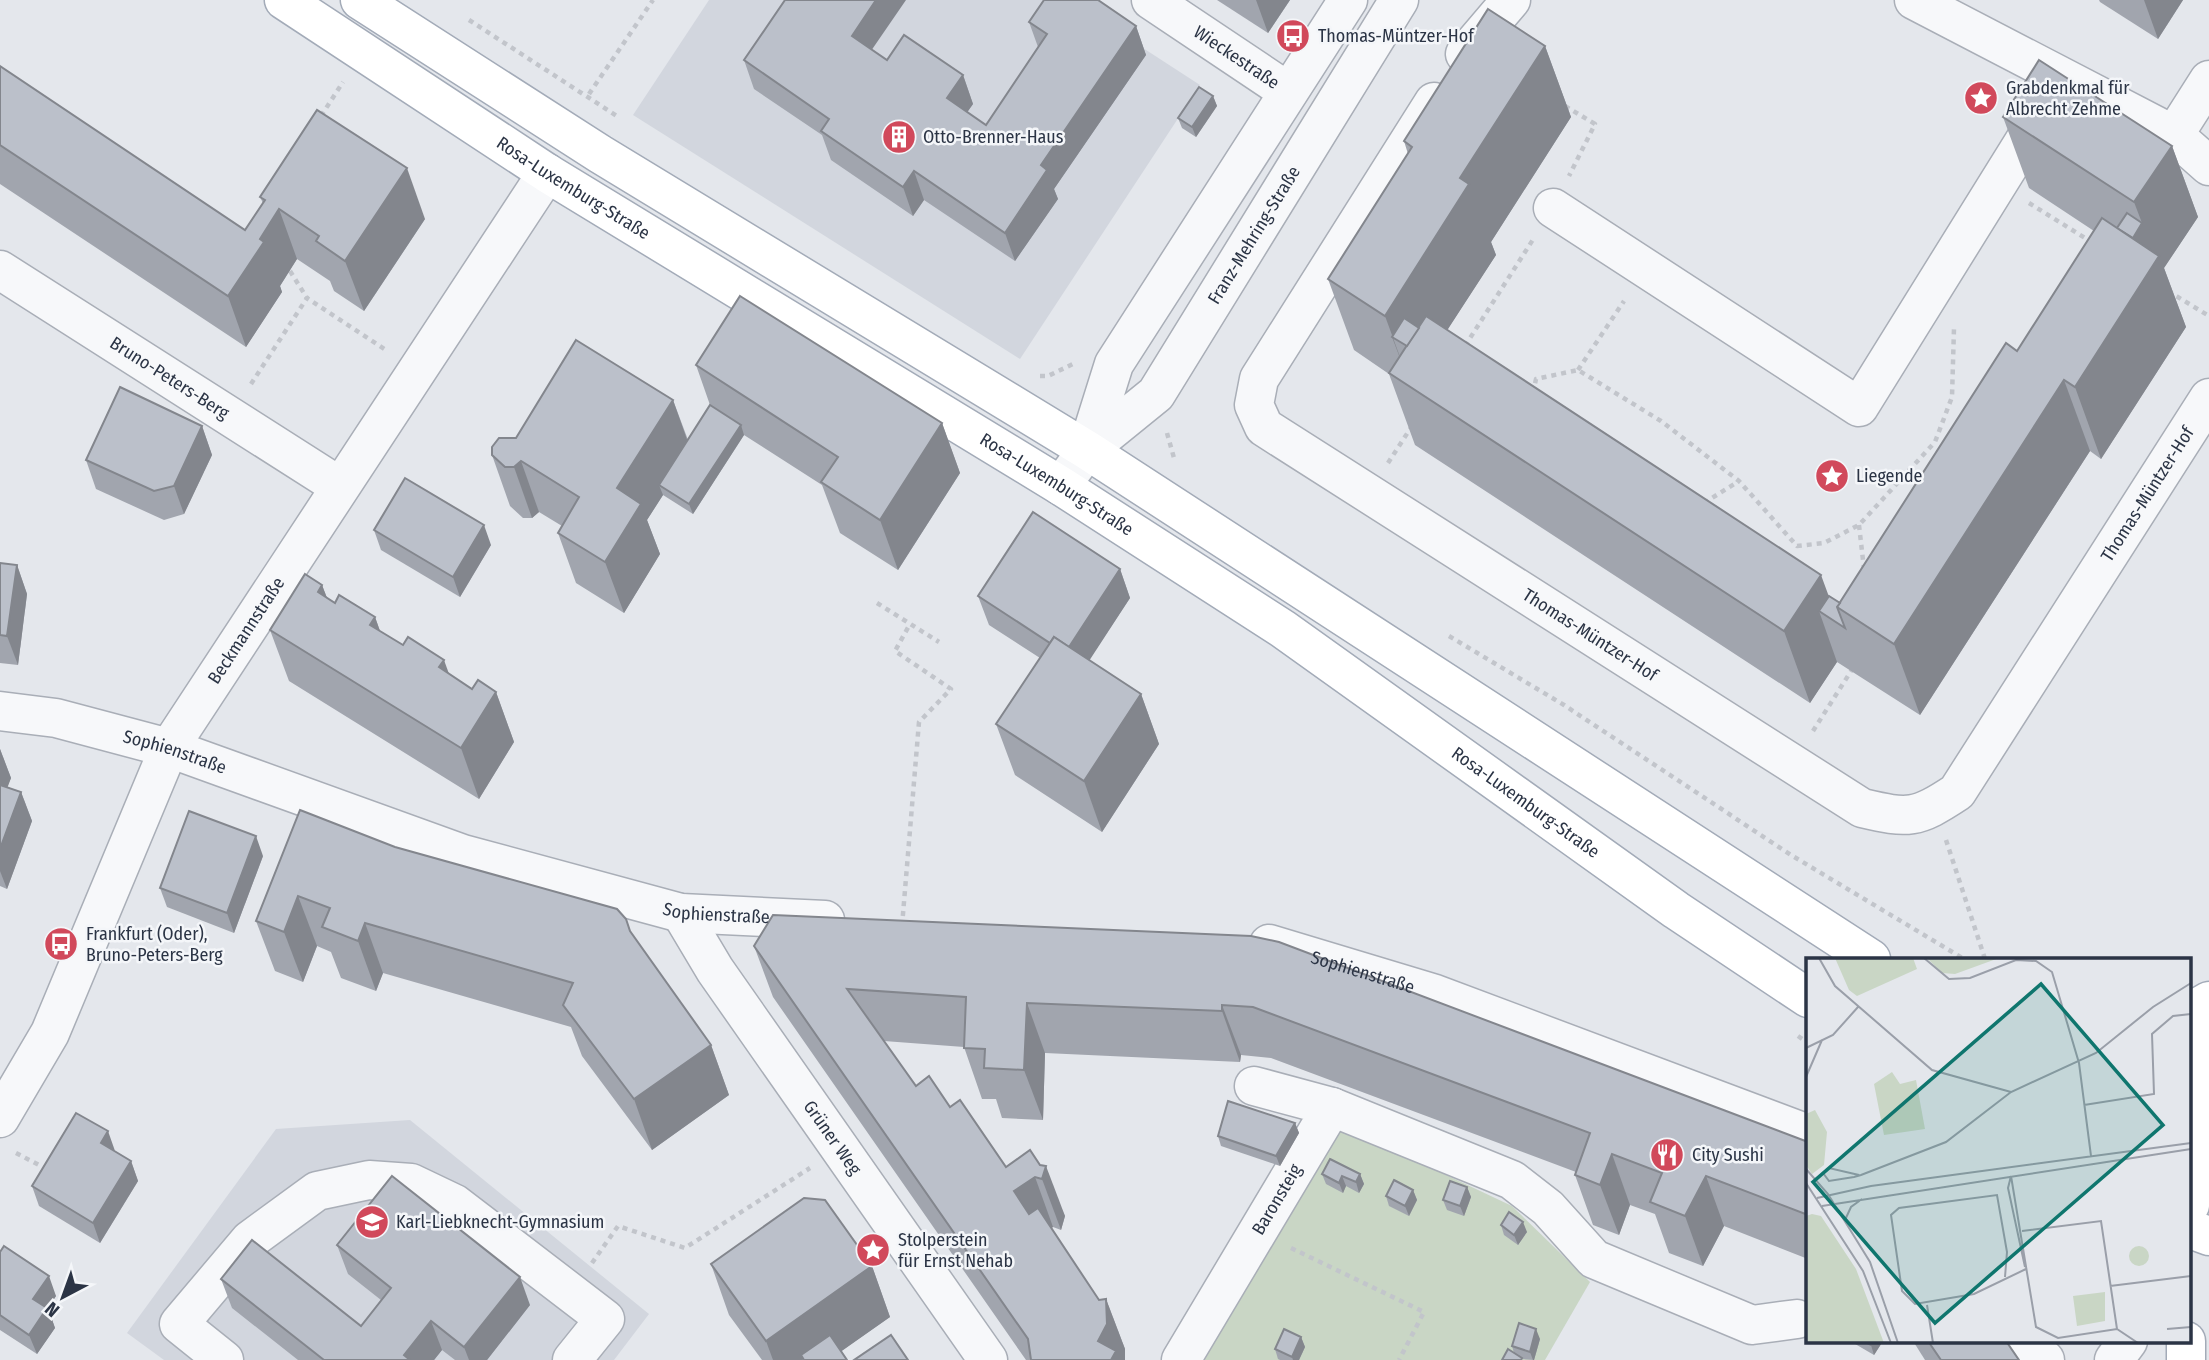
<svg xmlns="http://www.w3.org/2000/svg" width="2209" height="1360" viewBox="0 0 2209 1360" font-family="'Fira Sans Condensed',sans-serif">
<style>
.built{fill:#d2d6de}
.green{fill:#c9d6c5}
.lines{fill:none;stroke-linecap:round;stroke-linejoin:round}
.minor-casing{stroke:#a9aeb7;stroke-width:41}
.major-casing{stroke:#a3abb8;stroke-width:41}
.path{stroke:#c2c5cb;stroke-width:4.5;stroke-dasharray:5 5;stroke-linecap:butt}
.minor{stroke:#f7f8fa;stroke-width:38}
.major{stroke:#fff;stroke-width:38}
.wall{fill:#a1a5ae}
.shaded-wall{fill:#83868d}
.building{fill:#bbc0ca;stroke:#83868d;stroke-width:2}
.labels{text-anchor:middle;stroke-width:5;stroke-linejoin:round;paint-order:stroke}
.poi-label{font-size:18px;fill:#2b3445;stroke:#f4f6f9;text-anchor:start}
.street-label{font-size:18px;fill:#2b3445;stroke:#f4f6f9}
.inset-road{fill:none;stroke:#9a9fa9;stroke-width:2}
.view{fill:#0f766e;fill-opacity:0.15;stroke:#0f766e;stroke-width:3.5}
.inset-edge{fill:none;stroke:#2b3445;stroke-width:3.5}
</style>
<rect width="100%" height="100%" fill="#e4e7ec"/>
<!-- built -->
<g class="built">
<polygon points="709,0 1069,0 1200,85 1020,359 633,115"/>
<polygon points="410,1120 649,1314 614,1360 164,1360 127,1333 276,1129"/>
</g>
<!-- green -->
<polygon class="green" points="1336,1123 1512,1206 1590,1282 1545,1360 1192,1360"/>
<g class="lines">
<!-- minor casing -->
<g class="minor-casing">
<g id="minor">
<path id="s1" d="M1151,0L1287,91"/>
<polyline points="1914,0 2174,135 2209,166"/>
<polyline points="1465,54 1511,0"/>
<path id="s2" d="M1434,102L1259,379L1254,405L1264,427L1862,808C1909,819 1916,819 1957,792L2209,398"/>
<polyline points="2174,135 2209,80"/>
<polyline points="1553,208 1859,407 2043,111"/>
<path id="s3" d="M0,270L339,486"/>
<polyline points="1087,450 1114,364 1348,0"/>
<path id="s4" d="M1061,486L1087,450L1156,394L1399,0"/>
<path id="s5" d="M0,711L56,718L169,748L463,854L681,913L825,920"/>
<path id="s6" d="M681,913L715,970L988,1360"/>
<path id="s7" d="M1269,944L1435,994L1808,1134"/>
<polyline points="1332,1107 1512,1180 1548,1208 1594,1259 1752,1325 1797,1319"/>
<path id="s8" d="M0,1118L50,1033L169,748L547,173"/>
<polyline points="2026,1341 2045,1360"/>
<polyline points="224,1360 179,1324 250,1240 317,1191 369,1180 411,1183 455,1204 605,1319 572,1360"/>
<path id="s9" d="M1181,1360L1332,1107L1254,1086"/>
<polyline points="2114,1360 2128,1341"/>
</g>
</g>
<!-- major casing -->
<g class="major-casing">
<g id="major">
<path id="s10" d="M284,0L547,173L1061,486L1283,629L1676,910L1808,998"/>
<polyline points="360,0 600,154 1087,450 1871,959"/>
<polyline points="2190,1012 2209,1001"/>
<polyline points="2190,1205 2209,1039"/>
<polyline points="2190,1229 2209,1236"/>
<polyline points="2186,1360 2186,1341"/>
</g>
</g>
<!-- path -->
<g class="path">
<polyline points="469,20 620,118"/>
<polyline points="589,94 653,0"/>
<polyline points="1565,106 1595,124 1569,176"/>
<polyline points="321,116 343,82"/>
<polyline points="2029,203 2093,243"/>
<polyline points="290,271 307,298"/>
<polyline points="2168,291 2209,316"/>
<polyline points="1465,346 1534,238"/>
<polyline points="1578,370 1624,301"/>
<polyline points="1040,376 1048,376 1073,364"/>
<polyline points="251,384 307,298 386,350"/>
<polyline points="1533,393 1536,379 1578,370 1661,421 1739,481 1797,546 1824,543 1859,525 1935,442 1952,397 1954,328"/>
<polyline points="1167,433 1174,458"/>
<polyline points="1388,463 1412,426"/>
<polyline points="1704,503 1739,481"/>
<polyline points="1859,525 1864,569"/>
<polyline points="877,603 939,642"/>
<polyline points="1449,636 1564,705 1791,855 1964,959"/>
<polyline points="1813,731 1853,668"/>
<polyline points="1946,840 1985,959"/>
<polyline points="902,926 919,722 951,689 895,651 910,624"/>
<polyline points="1798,1036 1808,1043"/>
<polyline points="16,1153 39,1165"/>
<polyline points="1291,1248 1424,1312 1399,1360"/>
<polyline points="592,1263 618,1226 685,1248 810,1168"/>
</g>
<!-- minor -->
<use href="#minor" class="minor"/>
<!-- major -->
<use href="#major" class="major"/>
</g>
<!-- wall -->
<g class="wall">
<polygon points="1217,0 1290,0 1268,33"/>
<polygon points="2099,0 2183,0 2158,39 2100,2"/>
<polygon points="1029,22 1136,26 1146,55 1054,189 1058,199 1015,261 924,200 913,216 831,160 822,135 754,89 744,60 872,50 887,60 963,75 973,104 967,112 986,125 1038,47"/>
<polygon points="1545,46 1571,117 1491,242 1496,255 1447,330 1840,603 2017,351 2094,231 2029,188 2003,117 2172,146 2198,217 2164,268 2186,327 2101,459 2090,451 1920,715 1837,662 1810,703 1415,445 1389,374 1354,350 1328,279 1408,154 1404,141"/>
<polygon points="0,66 245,230 263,203 260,197 425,219 364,311 334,291 330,281 297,259 280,286 282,292 246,347 0,184"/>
<polygon points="1213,96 1217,106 1196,137 1182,128 1178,118"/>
<polygon points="696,365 942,423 960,473 898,570 840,533 822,485 744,435 693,514 663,495 647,520 660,554 624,613 576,583 558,533 562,526 539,512 532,518 523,518 510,506 492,455 516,438 673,400 688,440 710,405"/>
<polygon points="202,426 212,455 184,514 164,520 96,489 86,460"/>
<polygon points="374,530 491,545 460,597 381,550"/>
<polygon points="0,563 17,565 27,594 18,665 0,663"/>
<polygon points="1120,569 1130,598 1089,660 1141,694 1159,744 1102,832 1015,775 996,724 1040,658 989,625 978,596"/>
<polygon points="322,585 327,598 335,603 375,617 380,631 472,689 496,692 514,742 479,799 289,681 270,630"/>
<polygon points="0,749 11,778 7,787 21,792 32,821 7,889 0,886"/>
<polygon points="300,810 395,847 626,919 631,933 711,1045 729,1095 652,1150 582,1056 571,1027 383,973 376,991 341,978 331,952 317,946 303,982 275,971 256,921"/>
<polygon points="263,856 234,933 167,907 160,888"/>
<polygon points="1251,936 1808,1142 1808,1259 1724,1226 1703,1266 1669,1253 1655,1214 1630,1205 1619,1235 1593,1225 1575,1175 1576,1172 1271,1058 1241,1055 1240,1062 1045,1053 1043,1120 1002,1118 996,1099 982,1099 964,1047 884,1041 916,1086 950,1107 1006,1167 1030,1150 1065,1216 1061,1230 1053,1227 1051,1228 1099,1300 1106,1299 1125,1349 1125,1360 1026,1360 773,997 754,946"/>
<polygon points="1295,1123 1299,1133 1280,1166 1221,1146 1218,1136"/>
<polygon points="131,1161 138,1181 100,1243 39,1206 32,1186"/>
<polygon points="1322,1174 1360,1174 1364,1184 1359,1193 1346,1186 1343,1193 1326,1184"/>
<polygon points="1467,1187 1471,1197 1464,1216 1447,1210 1443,1200"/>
<polygon points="1413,1190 1417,1200 1409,1216 1389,1206 1386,1196"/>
<polygon points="1501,1225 1527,1232 1518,1245 1504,1235"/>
<polygon points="337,1245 530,1305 487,1360 455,1360 442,1350 434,1360 298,1360 232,1308 221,1279 361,1326 381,1300 348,1274"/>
<polygon points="0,1252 56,1296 48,1308 55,1328 37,1354 0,1330"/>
<polygon points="711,1264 872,1266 890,1317 841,1351 847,1360 762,1360 729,1315"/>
<polygon points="1301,1337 1305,1347 1299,1360 1280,1360 1278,1359 1275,1349"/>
<polygon points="1540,1339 1534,1360 1522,1359 1514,1353 1512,1346"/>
<polygon points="1850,1341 1883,1341 1874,1355"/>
<polygon points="1913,1341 2006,1341 2019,1360 1925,1360"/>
</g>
<!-- shaded-wall -->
<g class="shaded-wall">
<polygon points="876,0 906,0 862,64 852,36"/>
<polygon points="1256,0 1290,0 1268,33"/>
<polygon points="2144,0 2183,0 2158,39"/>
<polygon points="1136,26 1146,55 1054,189 1058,199 1015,261 1005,233 1041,165"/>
<polygon points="1545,46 1571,117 1491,242 1496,255 1437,346 1422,356 1392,337 1411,387 1385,316 1460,178"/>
<polygon points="963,75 973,104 957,127 947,98"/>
<polygon points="1213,96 1217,106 1196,137 1192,127"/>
<polygon points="2172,146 2198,217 2164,268 2186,327 2101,459 2075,387 2125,250 2142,223 2134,202"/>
<polygon points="407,168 425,219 364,311 345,261"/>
<polygon points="914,171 924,200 913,216 903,187"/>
<polygon points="279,209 297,259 280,286 282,292 246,347 228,296 260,239"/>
<polygon points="2064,380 2090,451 1920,715 1894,644"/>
<polygon points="673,400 691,451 659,485 663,495 647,520 660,554 624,613 605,562 617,488"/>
<polygon points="942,423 960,473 898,570 880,520"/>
<polygon points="741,425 744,435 693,514 689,504"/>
<polygon points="202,426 212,455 184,514 174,486"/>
<polygon points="521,461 539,512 532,518 514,467"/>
<polygon points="484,525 491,545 460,597 453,577"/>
<polygon points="17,565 27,594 18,665 7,636"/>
<polygon points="1120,569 1130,598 1076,681 1065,653"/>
<polygon points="1821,575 1839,624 1819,611 1837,662 1810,703 1784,631"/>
<polygon points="322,585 341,635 318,592"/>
<polygon points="375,617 393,668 370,625"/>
<polygon points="444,660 462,710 439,667"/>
<polygon points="496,692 514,742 479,799 461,748"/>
<polygon points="1141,694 1159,744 1102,832 1084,781"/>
<polygon points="0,749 11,778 0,807"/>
<polygon points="21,792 32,821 7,889 0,871 0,849"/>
<polygon points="256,836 263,856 234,933 227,913"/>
<polygon points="298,896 317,946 303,982 284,932"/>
<polygon points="365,923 383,973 376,991 358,941"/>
<polygon points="1027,1003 1045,1053 1043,1120 1024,1070"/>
<polygon points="1222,1005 1241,1055 1240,1062 1222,1011"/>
<polygon points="711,1045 729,1095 652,1150 634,1099"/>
<polygon points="1295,1123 1299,1133 1280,1166 1276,1156"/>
<polygon points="108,1131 115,1151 101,1143"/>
<polygon points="1612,1154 1630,1205 1619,1235 1600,1185"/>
<polygon points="131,1161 138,1181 100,1243 93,1223"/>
<polygon points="1046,1166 1065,1216 1061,1230 1042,1179"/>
<polygon points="1360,1174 1364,1184 1359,1193 1356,1182"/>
<polygon points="1342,1176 1346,1186 1343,1193 1339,1183"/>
<polygon points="1706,1176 1724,1226 1703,1266 1685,1216"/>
<polygon points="1035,1177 1053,1227 1032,1241 1014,1191"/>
<polygon points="1467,1187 1471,1197 1464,1216 1460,1206"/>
<polygon points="1413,1190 1417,1200 1409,1216 1405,1206"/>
<polygon points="1523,1222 1527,1232 1518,1245 1514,1235"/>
<polygon points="872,1266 890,1317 829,1360 801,1355 803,1360 773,1360 766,1341"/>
<polygon points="49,1276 56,1296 48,1308 55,1328 37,1354 29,1335 33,1299"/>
<polygon points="520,1277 530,1305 487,1360 469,1360 464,1347"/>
<polygon points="1106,1299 1125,1349 1125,1360 1104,1360 1098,1341"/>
<polygon points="431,1321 442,1350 434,1360 405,1360 404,1355"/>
<polygon points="1536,1329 1540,1339 1534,1360 1533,1360 1530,1352"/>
<polygon points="1301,1337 1305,1347 1299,1360 1293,1360 1292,1357"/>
<polygon points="1873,1341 1883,1341 1874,1355 1871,1345"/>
</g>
<!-- building -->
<g class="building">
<polygon points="785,0 876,0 852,36 887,60 904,35 963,75 947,98 986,125 1047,34 1029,22 1044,0 1098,0 1136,26 1041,165 1047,170 1005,233 914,171 903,187 821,131 829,119 744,60"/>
<polygon points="1488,9 1545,46 1460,178 1469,184 1385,316 1328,279 1412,147 1404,141"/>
<polygon points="2039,60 2172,146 2134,202 2003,117"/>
<polygon points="0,66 245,230 265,200 260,197 317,110 407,168 345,261 316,241 319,236 279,209 260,239 264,242 228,296 0,145"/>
<polygon points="1199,87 1213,96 1192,127 1178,118"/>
<polygon points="2127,213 2142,223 2133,238 2117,228"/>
<polygon points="2102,218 2159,256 2075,387 2064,380 1894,644 1837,607 2006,343 2017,351"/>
<polygon points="740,296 942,423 880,520 821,482 838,457 696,365"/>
<polygon points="1426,316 1821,575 1784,631 1389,373"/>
<polygon points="1404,318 1419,328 1407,346 1392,337"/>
<polygon points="576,340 673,400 617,488 641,504 605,562 558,533 579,497 521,461 514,467 505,467 492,455 492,447 499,438 516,438"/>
<polygon points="120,387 202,426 174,486 154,491 86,460"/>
<polygon points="710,405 741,425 689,504 659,485"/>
<polygon points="405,478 484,525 453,577 374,530"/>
<polygon points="1033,512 1120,569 1069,647 1054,637 1050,643 978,596"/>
<polygon points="0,563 17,565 7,636 0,635"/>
<polygon points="305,574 322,585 318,592 335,603 339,595 375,617 370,625 403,645 408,637 444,660 439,667 472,689 478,680 496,692 461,748 270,630"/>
<polygon points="1829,596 1840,603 1837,607 1845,628 1819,611"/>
<polygon points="1054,637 1141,694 1084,781 996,724"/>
<polygon points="0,785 21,792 0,849"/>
<polygon points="300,810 395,847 617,909 626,919 630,931 711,1045 634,1099 563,1005 573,983 365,923 358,941 322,927 330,908 298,896 284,932 256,921"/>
<polygon points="189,811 256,836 227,913 160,888"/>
<polygon points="773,915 1251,936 1279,942 1808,1142 1808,1215 1706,1176 1685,1216 1650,1202 1662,1173 1612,1154 1600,1185 1575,1175 1590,1133 1253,1007 1222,1005 1222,1011 1027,1003 1024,1070 984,1068 985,1049 964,1048 966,997 847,989 916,1086 929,1076 950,1107 960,1100 1006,1167 1030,1150 1040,1165 1046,1166 1042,1179 1035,1177 1014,1191 1029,1214 1038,1208 1099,1300 1106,1299 1107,1324 1098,1341 1116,1351 1111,1360 1031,1360 1028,1339 754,946"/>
<polygon points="1228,1101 1295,1123 1276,1156 1218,1136"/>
<polygon points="76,1113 108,1131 101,1143 131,1161 93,1223 32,1186"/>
<polygon points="1330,1159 1360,1174 1356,1182 1342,1176 1339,1183 1322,1174"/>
<polygon points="392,1176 520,1277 464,1347 431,1321 404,1355 410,1360 324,1360 221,1279 252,1240 361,1326 391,1288 337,1245"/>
<polygon points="1394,1180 1413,1190 1405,1206 1386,1196"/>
<polygon points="1450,1181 1467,1187 1460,1206 1443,1200"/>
<polygon points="804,1198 825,1200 872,1266 766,1341 711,1264"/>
<polygon points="1509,1212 1523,1222 1514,1235 1501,1225"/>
<polygon points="4,1246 49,1276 33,1299 47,1308 29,1335 0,1315 0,1252"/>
<polygon points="1519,1323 1536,1329 1530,1352 1512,1346"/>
<polygon points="1284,1329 1301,1337 1292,1357 1275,1349"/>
<polygon points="830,1335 847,1360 804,1360 801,1355"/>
<polygon points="891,1335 908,1360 854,1360"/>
<polygon points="1863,1341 1873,1341 1871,1345"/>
<polygon points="1928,1341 2006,1341 2019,1360 1941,1360"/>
<polygon points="1508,1349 1522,1358 1521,1360 1502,1360"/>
</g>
<!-- icons -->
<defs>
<g id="bus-disc" transform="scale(1.75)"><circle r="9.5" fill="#d1495b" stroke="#f4f6f9"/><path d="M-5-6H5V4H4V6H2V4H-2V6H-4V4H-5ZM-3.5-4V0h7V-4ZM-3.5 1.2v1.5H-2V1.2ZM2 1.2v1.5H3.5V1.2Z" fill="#fff"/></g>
<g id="sight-disc" transform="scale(1.75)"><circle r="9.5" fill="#d1495b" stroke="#f4f6f9"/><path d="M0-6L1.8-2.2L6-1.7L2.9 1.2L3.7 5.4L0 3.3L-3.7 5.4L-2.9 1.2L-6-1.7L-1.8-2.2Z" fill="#fff"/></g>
<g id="building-disc" transform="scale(1.75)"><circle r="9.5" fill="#d1495b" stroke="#f4f6f9"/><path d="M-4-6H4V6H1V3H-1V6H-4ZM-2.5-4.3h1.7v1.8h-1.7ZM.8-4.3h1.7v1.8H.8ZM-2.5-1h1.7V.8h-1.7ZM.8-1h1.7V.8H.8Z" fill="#fff"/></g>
<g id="restaurant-disc" transform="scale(1.75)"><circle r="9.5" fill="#d1495b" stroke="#f4f6f9"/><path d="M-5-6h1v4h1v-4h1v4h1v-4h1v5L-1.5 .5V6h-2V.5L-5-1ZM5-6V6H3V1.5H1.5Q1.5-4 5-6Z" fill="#fff"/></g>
<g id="school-disc" transform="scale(1.75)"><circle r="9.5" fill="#d1495b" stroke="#f4f6f9"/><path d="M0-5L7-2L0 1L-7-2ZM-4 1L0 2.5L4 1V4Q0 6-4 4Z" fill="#fff"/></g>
</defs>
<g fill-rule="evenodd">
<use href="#bus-disc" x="1293" y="36"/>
<use href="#sight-disc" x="1981" y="98"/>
<use href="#building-disc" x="899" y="137"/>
<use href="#sight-disc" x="1832" y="476"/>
<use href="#bus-disc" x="61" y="944"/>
<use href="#restaurant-disc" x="1667" y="1155"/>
<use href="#school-disc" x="372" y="1222"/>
<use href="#sight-disc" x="873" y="1250"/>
</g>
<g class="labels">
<!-- poi labels -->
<g class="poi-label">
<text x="1318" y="42">Thomas-Müntzer-Hof</text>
<text x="2006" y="94">Grabdenkmal für<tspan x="2006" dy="21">Albrecht Zehme</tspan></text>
<text x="923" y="143">Otto-Brenner-Haus</text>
<text x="1856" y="482">Liegende</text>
<text x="86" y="940">Frankfurt (Oder),<tspan x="86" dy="21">Bruno-Peters-Berg</tspan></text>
<text x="1692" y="1161">City Sushi</text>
<text x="396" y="1228">Karl-Liebknecht-Gymnasium</text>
<text x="898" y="1246">Stolperstein<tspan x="898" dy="21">für Ernst Nehab</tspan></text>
</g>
<!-- street labels -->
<g class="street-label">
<text dy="6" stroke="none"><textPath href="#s1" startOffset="103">Wieckestraße</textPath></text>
<text dy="6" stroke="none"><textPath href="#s10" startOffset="345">Rosa-Luxemburg-Straße</textPath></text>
<text dy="6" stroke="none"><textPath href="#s4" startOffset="320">Franz-Mehring-Straße</textPath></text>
<text dy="6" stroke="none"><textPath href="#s3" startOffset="201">Bruno-Peters-Berg</textPath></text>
<text dy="6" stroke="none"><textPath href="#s10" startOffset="912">Rosa-Luxemburg-Straße</textPath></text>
<text dy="6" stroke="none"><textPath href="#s2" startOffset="1542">Thomas-Müntzer-Hof</textPath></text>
<text dy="6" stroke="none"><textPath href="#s8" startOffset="548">Beckmannstraße</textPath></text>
<text dy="6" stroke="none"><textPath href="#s2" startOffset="765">Thomas-Müntzer-Hof</textPath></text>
<text dy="6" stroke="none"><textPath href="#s5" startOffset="180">Sophienstraße</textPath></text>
<text dy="6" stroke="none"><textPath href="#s10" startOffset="1479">Rosa-Luxemburg-Straße</textPath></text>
<text dy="6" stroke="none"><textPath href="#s5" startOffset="747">Sophienstraße</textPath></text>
<text dy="6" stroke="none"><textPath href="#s7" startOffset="98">Sophienstraße</textPath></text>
<text dy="6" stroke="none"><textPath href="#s6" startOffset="271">Grüner Weg</textPath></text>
<text dy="6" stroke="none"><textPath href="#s9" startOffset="187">Baronsteig</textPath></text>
</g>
</g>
<!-- overview -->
<g transform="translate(1806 958)">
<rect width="385" height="385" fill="#e4e7ec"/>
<path d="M29,0H107L111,11L51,38L43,32ZM121,0H193L149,16L136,15ZM86,114L94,126L110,122L119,171L78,177L68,126ZM9,152L21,174L18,207L6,216L0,207V156ZM6,256L15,258L50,311L78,385H0V258ZM323 298a10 10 0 1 1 20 0a10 10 0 1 1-20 0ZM299,334V363L271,368L267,338Z" fill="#c9d6c5"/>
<path class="inset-road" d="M13,0L29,28L126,112L205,134M118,0L143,21L164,20L210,2L230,3L246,14L273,105L285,198M0,90L27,77L52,49M0,119L16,82M278,147L348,136L346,76L367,58L385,56M0,211L22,236L64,304L92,385M53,217L23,210L17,215L23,223L48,219L55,217L140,184L205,134L290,95L347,49L385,25M205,218L230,369L252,380L311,371L332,385M205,218L202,230L219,309M0,225L57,313L85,385M11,240L65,228L385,185M16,248L385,191M39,262L45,249L56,241M216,273L295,263L311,371M199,319L201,294L191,237L93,250L85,257L96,333L109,346L168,336L220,311M304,328L385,318M121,347L127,385M361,371L385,369"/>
<path class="view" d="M235,26L357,167L129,365L7,224Z"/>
<rect width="385" height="385" class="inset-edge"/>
</g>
<!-- north arrow -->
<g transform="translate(63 1297) rotate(221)" stroke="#f4f6f9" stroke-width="5" paint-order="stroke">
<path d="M0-5L12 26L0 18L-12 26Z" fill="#2b3445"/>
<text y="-10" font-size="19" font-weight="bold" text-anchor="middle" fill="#2b3445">N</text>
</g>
</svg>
